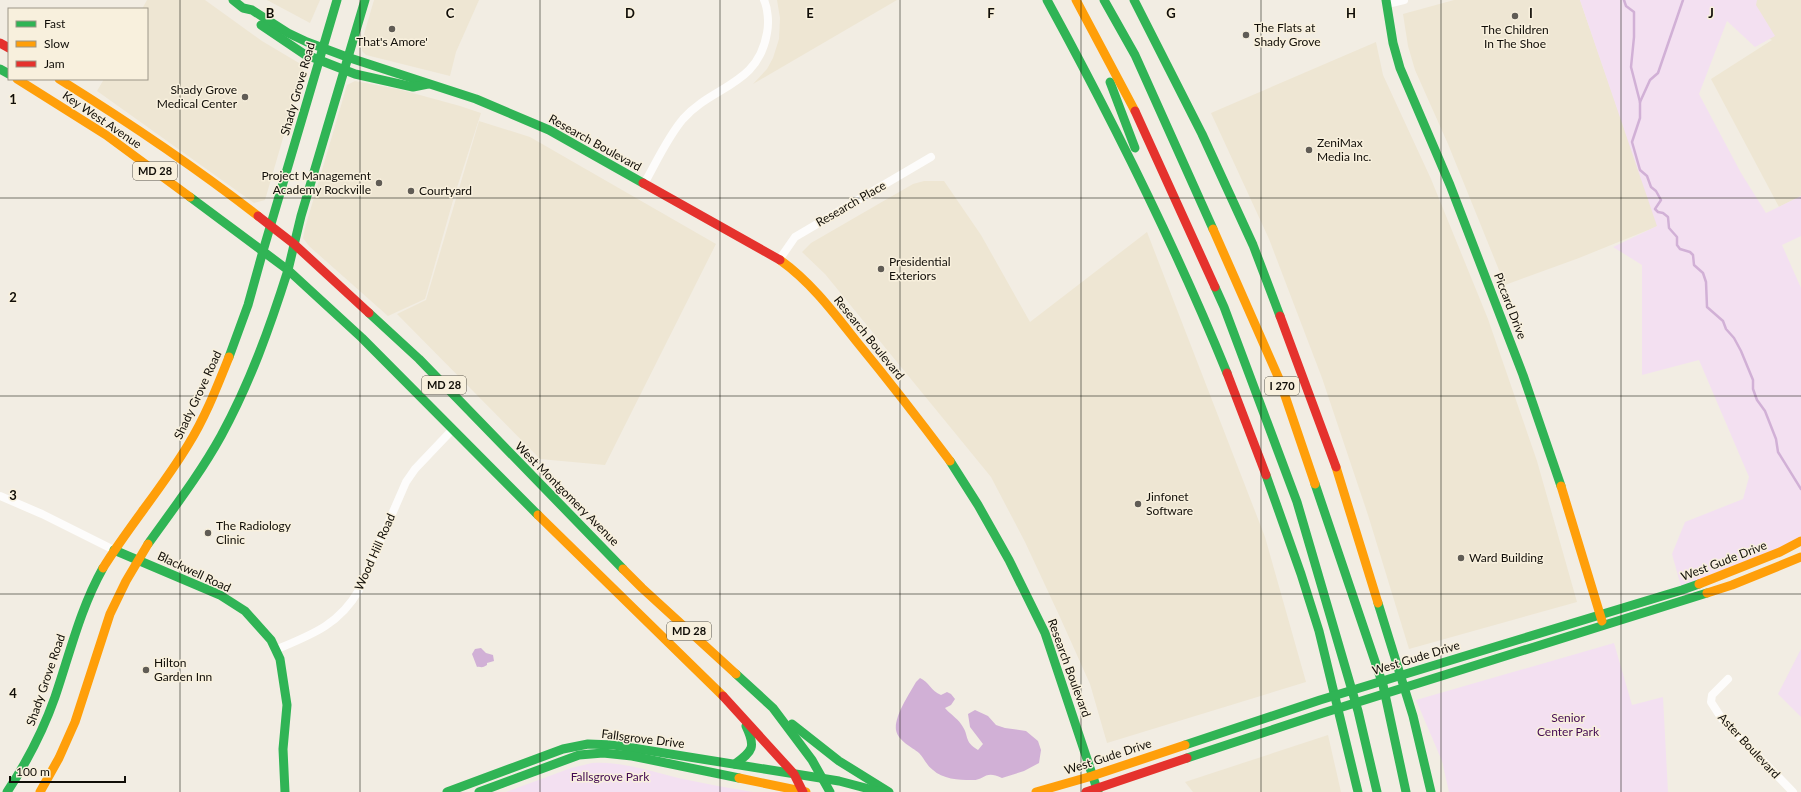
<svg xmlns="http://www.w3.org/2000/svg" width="1801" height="792" viewBox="0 0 1801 792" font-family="Lato,sans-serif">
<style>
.built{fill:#eee6d3}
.green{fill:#f3e0f1}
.water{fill:#d1b0d6}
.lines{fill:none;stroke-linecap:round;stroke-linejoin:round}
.stream{stroke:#d1b0d6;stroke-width:2.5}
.street{stroke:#fdfcfb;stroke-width:8}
.fast{stroke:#30b455;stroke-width:9}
.slow{stroke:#ff9f0a;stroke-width:9}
.jam{stroke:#e5322d;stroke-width:9}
.grid{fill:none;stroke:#110e08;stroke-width:1;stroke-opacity:0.55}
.poi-dot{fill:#605c55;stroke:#f8f0dd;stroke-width:1.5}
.labels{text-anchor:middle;stroke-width:3;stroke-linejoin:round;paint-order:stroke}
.shield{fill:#f8f0dd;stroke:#565248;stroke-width:1}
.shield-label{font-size:11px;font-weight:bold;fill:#110e08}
.poi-label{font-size:12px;fill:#110e08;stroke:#f8f0dd;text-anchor:start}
.street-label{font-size:12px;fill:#110e08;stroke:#f8f0dd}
.park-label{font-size:12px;fill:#440a53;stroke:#f8f0dd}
.grid-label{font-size:13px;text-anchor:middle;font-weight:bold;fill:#110e08;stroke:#f8f0dd;stroke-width:3;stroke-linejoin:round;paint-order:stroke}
</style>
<rect width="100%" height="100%" fill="#f2ede3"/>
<!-- built -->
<g class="built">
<polygon points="147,0 205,0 262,41 304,66 265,200 254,203 97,91 104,79 147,79 147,9 142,9"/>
<polygon points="267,0 320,0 310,23"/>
<polygon points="374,0 479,0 456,52 450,76 366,55 362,51 362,41"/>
<polygon points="777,0 897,0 753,84 767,69 773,58 779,39 780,18"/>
<polygon points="1454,0 1580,0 1658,226 1579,258 1505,285 1448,144 1415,70 1408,46 1403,14"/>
<polygon points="1739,0 1801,0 1801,196 1779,207 1711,79 1772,40 1760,34"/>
<polygon points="1376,42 1383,75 1431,179 1488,319 1537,461 1577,602 1409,649 1368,515 1322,378 1269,239 1211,113"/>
<polygon points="355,81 398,89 460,106 481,113 454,197 425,299 388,316 309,246 303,238 305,228 347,85"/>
<polygon points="479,121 530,137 716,244 605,465 540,459 397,314 426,300"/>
<polygon points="924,181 944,181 981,235 1030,322 1147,232 1265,537 1306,682 1107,743 1090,684 1059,615 1025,542 991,477 825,274 802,252 811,243 913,184"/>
<polygon points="1328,735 1341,792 1193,792 1185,782"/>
</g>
<!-- green -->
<g class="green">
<polygon points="1580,0 1757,0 1756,5 1775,36 1755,47 1727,21 1699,94 1741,173 1766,213 1801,196 1801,236 1782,245 1801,288 1801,541 1682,590 1672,554 1685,522 1743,499 1749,477 1699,360 1642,375 1642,265 1613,247 1657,226"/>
<polygon points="1614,643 1632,705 1663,697 1668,792 1449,792 1442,761 1416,700"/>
<polygon points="1801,649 1801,717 1778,694"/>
<path d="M592,763C624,761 652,772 683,779C706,784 730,788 753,792H506L571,768Z"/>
</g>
<!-- water -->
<g class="water">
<path d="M481,648L486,653L493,655L494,661L487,663V665C481,669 481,666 477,667L472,654L475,649Z"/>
<path d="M920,678C929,682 931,691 941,695L947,692L951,694L955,699L951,705L945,708C950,714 957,718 961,724C970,736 963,741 978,750L983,744L970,727L968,714L975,710L988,716L996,725L1005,728L1026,731L1038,741L1041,750L1039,763L1024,771L1002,778C984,769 985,781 971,780C959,780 942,779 933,770C927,766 924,758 919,753C912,747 898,741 896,730C894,716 910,693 916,682Z"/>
</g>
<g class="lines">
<!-- stream -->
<g class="stream">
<polyline points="1624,0 1626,6 1634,12 1634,37 1631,67 1640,102 1640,118 1632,142 1640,170 1647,176 1651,187 1656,191 1661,200 1655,209 1658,212 1663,213 1668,217 1669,228 1677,237 1677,245 1680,249 1690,252 1693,255 1694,265 1703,273 1706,282 1707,307 1723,321 1726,329 1734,338 1741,351 1753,380 1753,389 1757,400 1765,411 1776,439 1778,452 1801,489"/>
<polyline points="1640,102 1650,80 1658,73 1683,0"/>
</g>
<!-- street -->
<g class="street">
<polyline points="1387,4 1404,0"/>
<path d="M644,184C656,163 667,138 683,119C713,85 758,86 767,33C769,23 768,9 764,0"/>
<polyline points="779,260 795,237 931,157"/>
<polyline points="0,496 42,514 114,550"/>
<path d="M275,650C311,635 339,625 359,590L406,482L415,469L453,429"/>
<polyline points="1728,679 1712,695 1711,702 1722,719 1793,792"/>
</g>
<!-- fast -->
<g class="fast">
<polyline points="233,0 243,8 252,10 288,33 307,42 347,57 476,99 549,130 643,183"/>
<path d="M1047,0C1113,121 1175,245 1227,373"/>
<polyline points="1104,0 1135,55 1213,229"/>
<polyline points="1134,0 1202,134 1253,245 1280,316"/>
<polyline points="1386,0 1393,43 1400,68 1450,185 1523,375 1561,486"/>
<polyline points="261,25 304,54 355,74 413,87 428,84"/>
<polyline points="0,69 9,74"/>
<polyline points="1110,82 1135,148"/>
<polyline points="190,197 288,270 362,338 538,515"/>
<polyline points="263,251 337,0"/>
<polyline points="288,270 301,216 365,0"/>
<polyline points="1215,287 1224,307 1297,502 1358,711 1377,792"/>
<polyline points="369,313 419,359 623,569"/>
<polyline points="229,357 248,305 263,251"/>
<polyline points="950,461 978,505 1009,560 1045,633 1098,792"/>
<polyline points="1266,475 1301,574 1319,631 1358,792"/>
<polyline points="1315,484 1383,685 1406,792"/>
<path d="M148,544C173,509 200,474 221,436C250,383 270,327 288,270"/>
<polyline points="114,550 220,595 245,611 271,640 280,659 287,705 283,749 285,792"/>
<polyline points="1378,603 1413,716 1431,792"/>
<polyline points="736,674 773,708 812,760 830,792"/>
<polyline points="792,724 839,761 889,792"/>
<polyline points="1185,745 1320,700 1682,590 1699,584"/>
<polyline points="1187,758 1323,713 1707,593"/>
<path d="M735,764C753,751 756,747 746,726"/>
<path d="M7,792C27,762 43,731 55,697C70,653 80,609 103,568"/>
<polyline points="447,792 563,749 588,744 614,745 839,781 881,792"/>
<polyline points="479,792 579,755 603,753 632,756 739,778"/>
</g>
<!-- slow -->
<g class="slow">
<polyline points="1076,0 1135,111"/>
<polyline points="17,79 106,135 190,197"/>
<path d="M59,79C128,122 195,167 258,216"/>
<polyline points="1213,229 1280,381 1315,484"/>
<path d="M780,260C811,282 834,313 857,342C889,381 920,421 950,461"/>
<polyline points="1336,467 1378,603"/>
<polyline points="1561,486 1602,621"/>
<polyline points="538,515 723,696"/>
<path d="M103,568C129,526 162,488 188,445C205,418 217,387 229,357"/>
<polyline points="623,569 642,588 736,674"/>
<polyline points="1699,584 1780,552 1801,541"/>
<polyline points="1707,593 1732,585 1801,557"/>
<polyline points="739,778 806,792"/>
<polyline points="40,792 59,758 75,722 110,614 126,581 148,544"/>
<polyline points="1036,792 1092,776 1185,745"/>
</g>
<!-- jam -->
<g class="jam">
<polyline points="0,43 9,48"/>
<polyline points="1135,111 1215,287"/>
<polyline points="643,183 780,260"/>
<polyline points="258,216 294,244 369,313"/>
<polyline points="1280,316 1336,467"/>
<polyline points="1227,373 1266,475"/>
<polyline points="723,696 794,774 803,792"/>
<polyline points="1086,792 1187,758"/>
</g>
</g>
<!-- grid -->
<path class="grid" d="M180,0V792M360,0V792M540,0V792M720,0V792M900,0V792M1081,0V792M1261,0V792M1441,0V792M1621,0V792M0,198H1801M0,396H1801M0,594H1801"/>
<!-- markers -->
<g class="poi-dot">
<circle cx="1515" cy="16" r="4"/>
<circle cx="392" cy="29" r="4"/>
<circle cx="1246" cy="35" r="4"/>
<circle cx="245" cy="97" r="4"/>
<circle cx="1309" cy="150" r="4"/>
<circle cx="379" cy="183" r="4"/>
<circle cx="411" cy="191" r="4"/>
<circle cx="881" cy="269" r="4"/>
<circle cx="1138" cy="504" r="4"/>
<circle cx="208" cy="533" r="4"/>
<circle cx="1461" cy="558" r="4"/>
<circle cx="146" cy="670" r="4"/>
</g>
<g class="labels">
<!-- shield labels -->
<g class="shield">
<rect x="133" y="162" width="44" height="18" rx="3"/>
<rect x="422" y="376" width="44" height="18" rx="3"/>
<rect x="1265" y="377" width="34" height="18" rx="3"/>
<rect x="667" y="622" width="44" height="18" rx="3"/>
</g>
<g class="shield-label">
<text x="155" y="175">MD 28</text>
<text x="444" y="389">MD 28</text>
<text x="1282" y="390">I 270</text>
<text x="689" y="635">MD 28</text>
</g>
<!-- poi labels -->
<g class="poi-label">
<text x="1254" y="32">The Flats at<tspan x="1254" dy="14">Shady Grove</tspan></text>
<text x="1515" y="34" text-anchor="middle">The Children<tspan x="1515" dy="14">In The Shoe</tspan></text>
<text x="392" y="46" text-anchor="middle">That's Amore'</text>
<text x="237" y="94" text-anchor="end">Shady Grove<tspan x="237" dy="14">Medical Center</tspan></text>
<text x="1317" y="147">ZeniMax<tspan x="1317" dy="14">Media Inc.</tspan></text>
<text x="371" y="180" text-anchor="end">Project Management<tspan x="371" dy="14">Academy Rockville</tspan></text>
<text x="419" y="195">Courtyard</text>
<text x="889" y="266">Presidential<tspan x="889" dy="14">Exteriors</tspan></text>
<text x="1146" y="501">Jinfonet<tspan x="1146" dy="14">Software</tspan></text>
<text x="216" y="530">The Radiology<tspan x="216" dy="14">Clinic</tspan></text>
<text x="1469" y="562">Ward Building</text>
<text x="154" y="667">Hilton<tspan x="154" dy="14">Garden Inn</tspan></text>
</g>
<!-- street labels -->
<g class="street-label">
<text transform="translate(298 89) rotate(-74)" y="4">Shady Grove Road</text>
<text transform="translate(102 120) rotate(34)" y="4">Key West Avenue</text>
<text transform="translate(595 143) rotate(29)" y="4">Research Boulevard</text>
<text transform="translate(851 204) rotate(-30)" y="4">Research Place</text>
<text transform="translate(1510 306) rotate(69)" y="4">Piccard Drive</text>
<text transform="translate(869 338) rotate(51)" y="4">Research Boulevard</text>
<text transform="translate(198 395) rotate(-65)" y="4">Shady Grove Road</text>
<text transform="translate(567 494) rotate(45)" y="4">West Montgomery Avenue</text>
<text transform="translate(375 552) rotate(-66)" y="4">Wood Hill Road</text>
<text transform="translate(1724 561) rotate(-21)" y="4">West Gude Drive</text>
<text transform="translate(194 572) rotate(25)" y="4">Blackwell Road</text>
<text transform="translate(1416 658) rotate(-17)" y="4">West Gude Drive</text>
<text transform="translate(1069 668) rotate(70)" y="4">Research Boulevard</text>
<text transform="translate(46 680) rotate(-71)" y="4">Shady Grove Road</text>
<text transform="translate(643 739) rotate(7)" y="4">Fallsgrove Drive</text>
<text transform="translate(1749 746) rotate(47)" y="4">Aster Boulevard</text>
<text transform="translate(1108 757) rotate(-18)" y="4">West Gude Drive</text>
</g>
<!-- park labels -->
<g class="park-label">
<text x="1568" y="722">Senior<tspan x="1568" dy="14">Center Park</tspan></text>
<text x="610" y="781">Fallsgrove Park</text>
</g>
</g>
<g class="grid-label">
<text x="270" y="18">B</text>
<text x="450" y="18">C</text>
<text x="630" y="18">D</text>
<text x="810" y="18">E</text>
<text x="991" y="18">F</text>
<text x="1171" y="18">G</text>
<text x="1351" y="18">H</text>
<text x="1531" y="18">I</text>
<text x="1711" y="18">J</text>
<text x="13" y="104">1</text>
<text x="13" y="302">2</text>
<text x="13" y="500">3</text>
<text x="13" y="698">4</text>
</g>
<!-- legend -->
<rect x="8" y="8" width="140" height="72" fill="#f8f0dd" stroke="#9c9688"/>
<rect x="16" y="21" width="20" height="6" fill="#30b455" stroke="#9c9688"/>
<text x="44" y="28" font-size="12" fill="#110e08">Fast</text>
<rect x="16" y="41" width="20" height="6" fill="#ff9f0a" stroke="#9c9688"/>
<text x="44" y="48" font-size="12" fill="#110e08">Slow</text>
<rect x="16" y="61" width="20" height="6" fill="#e5322d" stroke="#9c9688"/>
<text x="44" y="68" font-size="12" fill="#110e08">Jam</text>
<!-- scale -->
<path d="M10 776v6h115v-6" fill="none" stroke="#110e08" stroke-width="2"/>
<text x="16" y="776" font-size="12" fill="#110e08" stroke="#f8f0dd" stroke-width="3" paint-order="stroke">100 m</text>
</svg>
